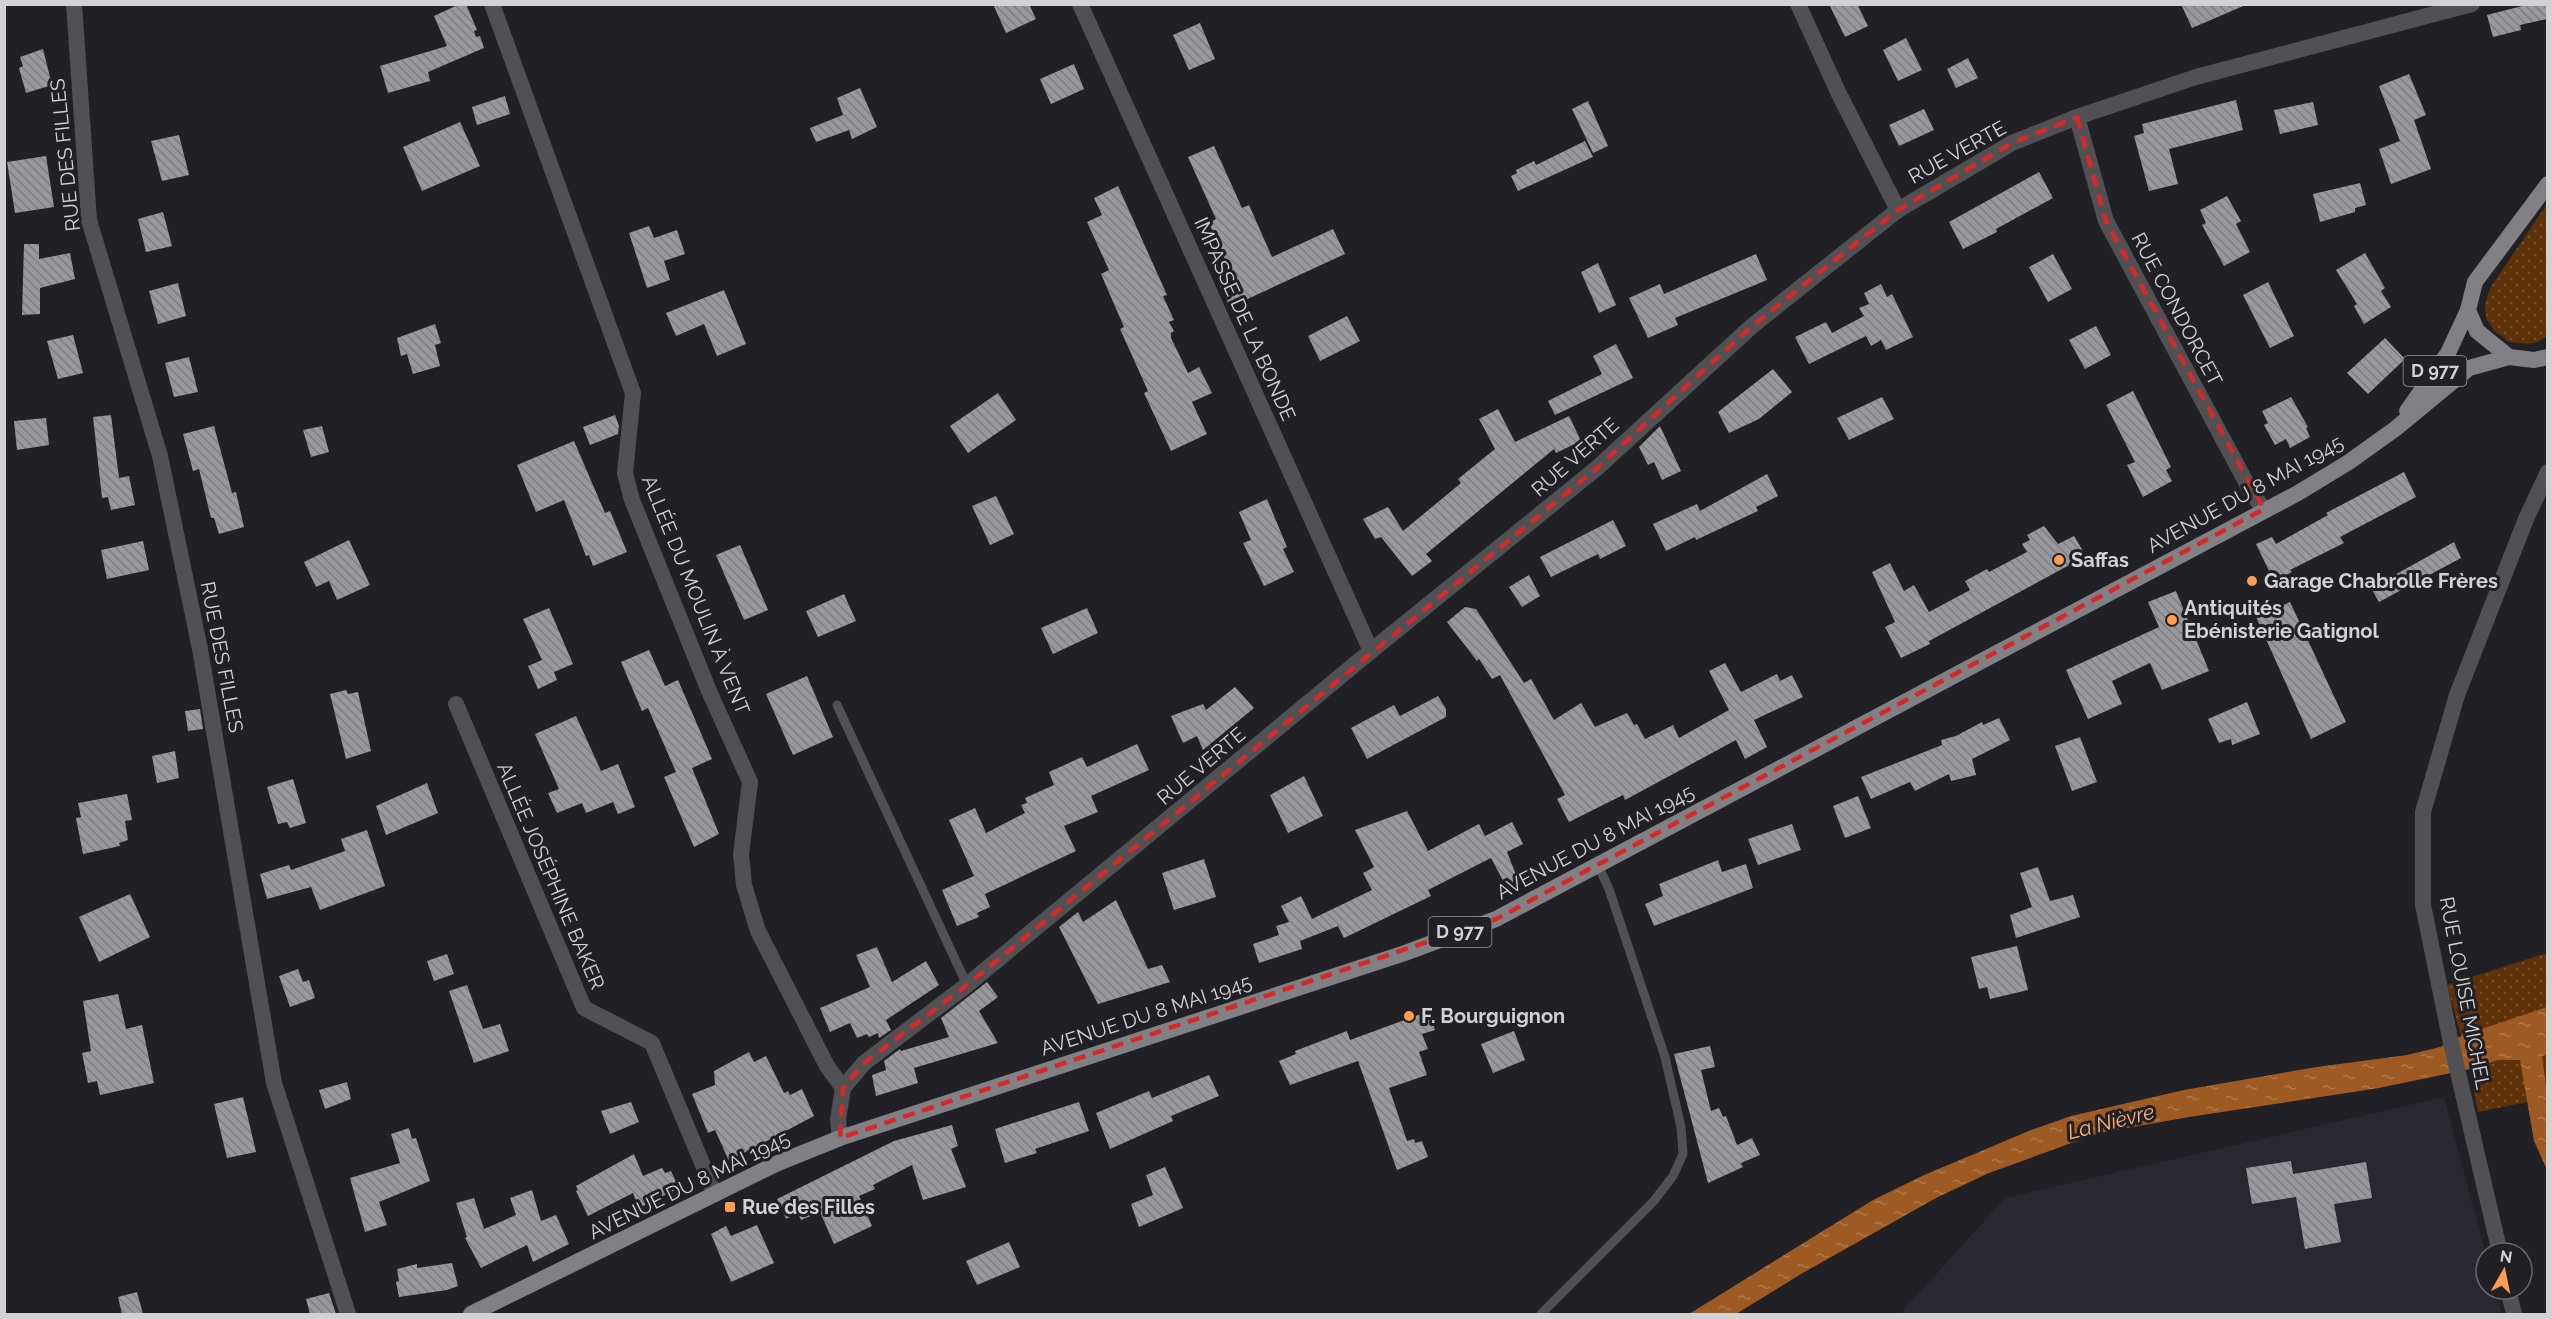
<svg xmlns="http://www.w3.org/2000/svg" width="2552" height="1319" viewBox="0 0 2552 1319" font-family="Raleway,sans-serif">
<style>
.built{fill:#292831}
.grass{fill:url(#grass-dots)}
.water{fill:url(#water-ripples)}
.building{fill:url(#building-back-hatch)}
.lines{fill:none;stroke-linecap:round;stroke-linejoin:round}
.service{stroke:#515153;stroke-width:9}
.minor{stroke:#515153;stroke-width:16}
.tertiary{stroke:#515153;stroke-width:16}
.primary{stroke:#818185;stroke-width:16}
.marked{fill:none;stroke:#d62828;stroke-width:4.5;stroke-dasharray:12 8;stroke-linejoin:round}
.poi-dot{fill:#fc9d53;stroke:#212024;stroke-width:2}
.labels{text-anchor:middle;stroke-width:6;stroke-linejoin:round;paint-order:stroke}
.shield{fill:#212024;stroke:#9d9da0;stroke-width:1.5}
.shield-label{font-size:18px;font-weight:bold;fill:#d2d2d5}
.street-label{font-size:20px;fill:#d2d2d5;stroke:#212024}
.poi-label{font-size:20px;font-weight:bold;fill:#d2d2d5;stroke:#212024;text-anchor:start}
.water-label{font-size:21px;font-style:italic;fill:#feb27b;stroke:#212024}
</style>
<defs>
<pattern id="grass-dots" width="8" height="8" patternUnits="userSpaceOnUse" patternTransform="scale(1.5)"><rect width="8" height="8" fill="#5e3108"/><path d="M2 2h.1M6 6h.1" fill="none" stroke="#744e2b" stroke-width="1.8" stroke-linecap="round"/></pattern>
<pattern id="water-ripples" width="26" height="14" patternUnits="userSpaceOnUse" patternTransform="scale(1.5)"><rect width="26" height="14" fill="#9d5a23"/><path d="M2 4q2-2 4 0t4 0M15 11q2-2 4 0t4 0" fill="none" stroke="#ae784c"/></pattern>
<pattern id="building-back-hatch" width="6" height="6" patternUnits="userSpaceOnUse" patternTransform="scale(1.5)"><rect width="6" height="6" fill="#99999d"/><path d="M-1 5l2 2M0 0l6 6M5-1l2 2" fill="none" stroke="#7e7e81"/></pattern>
</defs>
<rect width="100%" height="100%" fill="#212024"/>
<!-- built -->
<polygon class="built" points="2444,1097 2486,1255 2486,1289 2495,1289 2502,1314 1900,1314 2005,1198"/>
<!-- grass -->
<g class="grass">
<polygon points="2547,204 2547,336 2538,342 2527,344 2510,342 2495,332 2486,318 2485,305 2490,288"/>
<polygon points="2547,953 2547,1098 2478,1112 2470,1069 2447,985"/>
</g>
<!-- water -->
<polygon class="water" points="2547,1007 2547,1055 2542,1056 2547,1094 2547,1170 2534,1141 2520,1060 2498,1060 2470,1069 2379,1088 2189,1117 2099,1133 1989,1173 1936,1198 1801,1274 1736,1314 1689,1314 1873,1200 1922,1176 2031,1130 2071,1116 2184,1090 2317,1067 2407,1055 2440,1047 2461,1036"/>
<!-- building -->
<g class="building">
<polygon points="460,4 466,4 477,30 474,31 476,37 480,36 484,48 428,72 430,81 388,93 380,66 447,46 434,16"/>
<polygon points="993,4 1029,4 1036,19 1006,33"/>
<polygon points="1829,4 1857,4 1868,26 1845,37"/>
<polygon points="2181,4 2248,4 2192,28"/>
<polygon points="2530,4 2547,4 2547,19 2520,25 2521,30 2493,37 2487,15"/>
<polygon points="1200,23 1215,59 1189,70 1173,35"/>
<polygon points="1906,38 1922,70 1898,81 1883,50"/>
<polygon points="43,49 52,85 26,93 19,68 23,66 20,57"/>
<polygon points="1968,58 1978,78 1956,88 1947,69"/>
<polygon points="1074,64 1084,89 1051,104 1040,79"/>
<polygon points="2409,74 2426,115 2414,120 2431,169 2391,184 2379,149 2400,141 2379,86"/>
<polygon points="860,88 877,127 852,139 849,130 816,142 810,128 843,115 837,98"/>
<polygon points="505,96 510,114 477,125 472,107"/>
<polygon points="2236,100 2243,130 2169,149 2178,184 2149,191 2134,136 2144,133 2142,124"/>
<polygon points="1588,101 1608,146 1593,153 1572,109"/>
<polygon points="2313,102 2318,125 2280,134 2274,110"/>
<polygon points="1924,109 1934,130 1899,146 1889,125"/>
<polygon points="460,122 480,166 422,191 403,147"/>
<polygon points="179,135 189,175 162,181 151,141"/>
<polygon points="1585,141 1593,157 1518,191 1511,176 1517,173 1516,170 1534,161 1536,165"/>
<polygon points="1214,146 1242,208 1249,205 1272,257 1333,229 1345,254 1230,307 1218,282 1232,276 1209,223 1216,219 1188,157"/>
<polygon points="46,156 54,207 15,213 7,162"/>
<polygon points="2039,172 2053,198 1996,229 1997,232 1963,249 1949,222"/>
<polygon points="2360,183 2366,205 2355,208 2355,212 2320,222 2313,194"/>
<polygon points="1118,186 1167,295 1163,296 1174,320 1169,322 1174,331 1171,333 1171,338 1188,373 1199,367 1212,393 1192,402 1207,434 1171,451 1144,393 1148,391 1120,329 1124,327 1101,274 1109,270 1087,222 1102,215 1094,198"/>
<polygon points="2227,196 2241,221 2236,224 2250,252 2224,266 2202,225 2206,223 2200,210"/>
<polygon points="163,212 172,246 146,252 138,219"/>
<polygon points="649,226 654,238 677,230 685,254 664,261 670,280 647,288 629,233"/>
<polygon points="24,244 39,244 39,259 70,253 75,279 40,288 40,314 22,315"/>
<polygon points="2365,253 2385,288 2381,291 2391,307 2364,324 2354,306 2357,304 2336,270"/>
<polygon points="1756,254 1767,280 1675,318 1678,325 1648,338 1629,298 1660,284 1664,294"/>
<polygon points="2053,254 2072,289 2048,302 2029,267"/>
<polygon points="1598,263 1616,305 1599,313 1581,272"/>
<polygon points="2268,282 2294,336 2270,348 2243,295"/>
<polygon points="178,283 186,316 158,324 149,291"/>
<polygon points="1881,284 1887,297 1892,294 1913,337 1886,350 1881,340 1871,346 1866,336 1809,364 1795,337 1826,322 1832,333 1864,316 1859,308 1869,304 1864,293"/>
<polygon points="724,290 746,344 717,356 704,324 676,336 666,313"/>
<polygon points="1347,316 1360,341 1320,361 1308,336"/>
<polygon points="435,324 441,343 435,345 440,366 413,374 407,354 401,356 397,338"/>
<polygon points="2096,326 2111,355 2085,369 2069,340"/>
<polygon points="73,335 83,373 58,379 47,341"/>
<polygon points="2385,338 2405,359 2368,394 2347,373"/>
<polygon points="1616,344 1633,378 1555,415 1548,401 1602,374 1593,356"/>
<polygon points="189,357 198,392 174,397 165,363"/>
<polygon points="1773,369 1792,392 1759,419 1729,433 1718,412"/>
<polygon points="2133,391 2171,467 2166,470 2172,481 2143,497 2127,465 2135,462 2106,405"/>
<polygon points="998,393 1016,420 968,453 950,426"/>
<polygon points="1882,397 1894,419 1849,440 1837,418"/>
<polygon points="2291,397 2308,427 2306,428 2310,437 2290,448 2286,439 2275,445 2264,425 2268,423 2262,411"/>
<polygon points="1498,409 1515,442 1569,416 1581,441 1556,453 1554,449 1426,554 1432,561 1412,576 1381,537 1375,539 1363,519 1388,507 1403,531 1461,483 1458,479 1495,449 1479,419"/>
<polygon points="111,415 119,478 129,476 135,505 111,510 108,497 102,498 93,417"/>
<polygon points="615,415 619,426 618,434 590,445 583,427"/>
<polygon points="46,418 49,445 17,450 14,421"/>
<polygon points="214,426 232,493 236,492 244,527 219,534 214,518 211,518 199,469 193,471 183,434"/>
<polygon points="322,426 329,452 311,457 303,430"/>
<polygon points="1660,426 1681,471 1662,480 1654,462 1648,465 1639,447"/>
<polygon points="574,441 605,513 610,511 627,552 593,566 589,555 586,556 564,500 536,512 517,465"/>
<polygon points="2404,472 2416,497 2340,537 2344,543 2290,570 2292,572 2274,581 2256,544 2272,537 2276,544 2328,515 2326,513"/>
<polygon points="1767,474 1778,496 1756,507 1758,511 1696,540 1695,537 1666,551 1653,524 1697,504 1700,511"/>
<polygon points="996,496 1014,534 990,545 972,506"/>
<polygon points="1267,499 1287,547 1283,549 1294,572 1264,586 1243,543 1251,540 1239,512"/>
<polygon points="1613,520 1626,546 1600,559 1598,554 1551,577 1540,557"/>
<polygon points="2044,526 2058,544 2074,536 2086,556 1929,641 1930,644 1901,658 1885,627 1895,622 1872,572 1890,563 1904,591 1914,585 1929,612 1970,590 1965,581 1987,569 1989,572 2027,552 2022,544 2030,540 2027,535"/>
<polygon points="349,540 370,585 337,600 329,581 316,587 304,562"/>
<polygon points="143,541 149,570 107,579 101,550"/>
<polygon points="2454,542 2461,558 2379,602 2371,588"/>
<polygon points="740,545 768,610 744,620 716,555"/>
<polygon points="1529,575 1540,596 1522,607 1509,587"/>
<polygon points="2176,591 2209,671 2162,690 2150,663 2112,681 2122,704 2088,719 2066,670 2159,627 2148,602"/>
<polygon points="844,594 856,621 818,637 806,611"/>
<polygon points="2290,602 2346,722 2311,739 2256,617"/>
<polygon points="1465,607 1476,609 1524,683 1531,679 1554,720 1581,703 1595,727 1627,713 1634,725 1637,724 1645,739 1673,725 1679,738 1729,710 1709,671 1725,663 1741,692 1777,674 1780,681 1792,675 1803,697 1754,720 1767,747 1745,759 1736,740 1625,800 1623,795 1569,822 1557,799 1565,795 1500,675 1492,679 1479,659 1477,661 1447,622"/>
<polygon points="549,608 573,664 554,672 557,680 538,689 528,666 542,660 523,619"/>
<polygon points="1087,608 1098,633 1053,654 1041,628"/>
<polygon points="649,650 665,686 678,680 712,759 692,768 719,834 694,847 664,777 676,772 648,708 642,711 621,662"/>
<polygon points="807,676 833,737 793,755 766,694"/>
<polygon points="1235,687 1254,708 1203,750 1197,736 1183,743 1171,716 1203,704 1206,710"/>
<polygon points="346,690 348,694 358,692 371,751 346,759 330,694"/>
<polygon points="1438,696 1446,709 1446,717 1367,759 1351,728 1394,705 1400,716"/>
<polygon points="2247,702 2260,734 2232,745 2231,739 2219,743 2208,719"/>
<polygon points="200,709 203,729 188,731 185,711"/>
<polygon points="576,716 601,771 618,764 635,807 618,814 613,802 586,813 582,803 557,813 548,793 559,789 535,734"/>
<polygon points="1999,718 2010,740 1972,759 1976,775 1951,781 1949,774 1915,791 1910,782 1871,799 1861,777 1942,745 1941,740 1956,736 1982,722 1983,725"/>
<polygon points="2080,737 2097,782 2072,791 2055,746"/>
<polygon points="1137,744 1149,770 1091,796 1098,812 1064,826 1076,851 985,894 990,907 977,913 979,917 957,926 942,890 974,876 949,820 975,808 986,833 1025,813 1021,805 1027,803 1025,798 1054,785 1049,772 1082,757 1087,767"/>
<polygon points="175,751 179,778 157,783 152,756"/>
<polygon points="1304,776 1323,816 1288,833 1270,795"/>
<polygon points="293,779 306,823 290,828 287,822 278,824 267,787"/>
<polygon points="427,783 438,813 386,835 376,806"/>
<polygon points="127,794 132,820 125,821 128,840 119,843 120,846 83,854 76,818 81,817 78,803"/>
<polygon points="1858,796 1871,828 1845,838 1833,806"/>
<polygon points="1407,811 1428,851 1479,824 1485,836 1512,822 1523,844 1507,852 1520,885 1508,890 1491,858 1428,890 1431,896 1344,938 1338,926 1300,941 1302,949 1259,963 1253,944 1279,935 1276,926 1289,922 1281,906 1301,896 1312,919 1372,890 1363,873 1374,867 1355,830"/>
<polygon points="1792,824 1801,850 1758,865 1748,839"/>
<polygon points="367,830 385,886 320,910 311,887 267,899 260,874 289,865 291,870 345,851 341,839"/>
<polygon points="1204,859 1216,897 1174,910 1162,873"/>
<polygon points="1718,860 1722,872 1746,864 1753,888 1654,926 1645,904 1663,896 1659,884"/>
<polygon points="2038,867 2050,901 2073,895 2080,917 2016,938 2010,915 2032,907 2020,873"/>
<polygon points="130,894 150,937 99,962 79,917"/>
<polygon points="1116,900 1148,969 1162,965 1170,982 1098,1004 1059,927 1078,912 1083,922"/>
<polygon points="2017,946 2028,990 1990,999 1987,987 1979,989 1971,957"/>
<polygon points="877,947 892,982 926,961 939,985 886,1020 891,1030 879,1038 878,1033 869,1037 867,1034 857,1038 850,1023 830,1032 820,1008 870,987 856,955"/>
<polygon points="447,954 454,974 434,981 427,961"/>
<polygon points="298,969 303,982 309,980 315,998 290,1007 279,976"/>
<polygon points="987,982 998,997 979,1011 998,1043 914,1068 918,1083 876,1096 872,1075 886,1070 884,1061 900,1049 901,1051 949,1037 941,1018"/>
<polygon points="467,985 483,1029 500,1024 509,1051 474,1063 449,991"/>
<polygon points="118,994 126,1029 142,1025 154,1083 100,1095 97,1081 88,1083 82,1053 91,1051 83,1001"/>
<polygon points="1429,1011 1435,1030 1422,1034 1428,1049 1419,1052 1427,1075 1389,1088 1407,1141 1414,1139 1415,1143 1422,1141 1428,1157 1397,1170 1358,1061 1290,1085 1279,1061 1296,1054 1295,1051 1347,1031 1350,1040"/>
<polygon points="1514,1031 1525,1060 1493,1073 1481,1044"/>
<polygon points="1710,1046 1715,1067 1701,1070 1711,1111 1719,1108 1723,1117 1726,1116 1737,1145 1752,1138 1760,1155 1741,1163 1743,1167 1708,1183 1674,1054"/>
<polygon points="749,1052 754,1062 766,1056 784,1093 788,1091 790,1095 802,1089 814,1116 729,1161 715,1130 708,1133 692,1094 715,1085 714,1071"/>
<polygon points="1209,1075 1219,1096 1171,1116 1173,1121 1110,1149 1096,1113 1149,1091 1152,1098"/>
<polygon points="347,1082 351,1099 325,1109 319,1090"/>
<polygon points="243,1097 256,1152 227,1158 214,1104"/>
<polygon points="631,1102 639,1122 610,1134 601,1111"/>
<polygon points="1079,1102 1089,1131 1035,1149 1037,1153 1005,1163 995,1129"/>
<polygon points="952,1125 958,1146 951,1149 966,1187 923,1200 912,1165 873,1185 875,1189 859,1196 872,1226 834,1244 820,1212 801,1220 798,1213 786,1219 777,1199 894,1141"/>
<polygon points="409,1128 412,1139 416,1138 430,1181 379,1202 387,1225 365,1232 350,1178 400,1163 391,1134"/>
<polygon points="634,1154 643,1176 662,1168 665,1173 671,1171 679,1188 639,1208 633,1193 588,1216 576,1191 578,1190 576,1186"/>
<polygon points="2291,1161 2293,1174 2366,1162 2372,1198 2334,1204 2341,1242 2305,1249 2296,1197 2252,1204 2246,1168"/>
<polygon points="1165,1167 1183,1208 1139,1227 1131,1204 1153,1195 1146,1175"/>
<polygon points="532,1190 541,1221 556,1215 569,1244 533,1262 527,1245 481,1268 465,1238 467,1237 456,1203 474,1198 484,1229 516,1215 510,1198"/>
<polygon points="757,1225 774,1263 731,1282 711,1234 726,1226 731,1236"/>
<polygon points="1009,1242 1020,1267 977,1285 966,1261"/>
<polygon points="452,1263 458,1286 447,1290 399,1297 396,1282 399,1281 397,1269 417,1264 417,1268"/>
<polygon points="137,1292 143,1314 122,1314 118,1297"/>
<polygon points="329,1293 336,1314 310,1314 306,1299"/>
</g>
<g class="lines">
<!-- service -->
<g class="service">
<polyline points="837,705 967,985"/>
<polyline points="1541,1314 1653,1202 1673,1176 1683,1154 1681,1127 1665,1057 1609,889 1598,865"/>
</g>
<!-- minor -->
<g class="minor">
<polyline points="74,4 89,220 160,456 200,649 274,1083 348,1314"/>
<polyline points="492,4 633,393 625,473 632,500 709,691 750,782 741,854 744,885 758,931 827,1066 843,1088"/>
<polyline points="1080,4 1371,651"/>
<polyline points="1798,4 1839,94 1898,210"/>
<polyline points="2077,117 2106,221 2253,495 2264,509"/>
<polyline points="456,704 584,1008 652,1043 715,1194"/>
<polyline points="840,1138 838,1120 843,1088 864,1063 967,985 1371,651 1597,468 1752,326 1898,210 2012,143 2077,117 2196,77 2472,4"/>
</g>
<!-- tertiary -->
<g class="tertiary">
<polyline points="2500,1253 2450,1038 2423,905 2423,812 2457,695 2526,519 2548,472"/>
<polyline points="2508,1289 2514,1314"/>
</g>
<!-- primary -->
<g class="primary">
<polyline points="2548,184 2475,282 2468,310 2477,331 2509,357 2534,360 2548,357"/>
<polyline points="2407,411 2448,353 2468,310"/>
<polyline points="471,1314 778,1163 840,1138 1405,953 1496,919 2298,493 2349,462 2395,429 2469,368 2509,357"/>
</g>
</g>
<!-- marked area -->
<path class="marked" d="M2077,117L2106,221L2264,509L1496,919L840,1138L843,1088L864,1063L967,985L1597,468L1752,326L1898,210L2012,143Z"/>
<!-- markers -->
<g class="poi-dot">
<circle cx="2059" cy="560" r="6"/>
<circle cx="2252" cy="581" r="6"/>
<circle cx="2172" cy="620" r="6"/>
<circle cx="1409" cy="1016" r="6"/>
<rect x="724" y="1201" width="12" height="12" rx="3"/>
</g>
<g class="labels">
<!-- shield labels -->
<g class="shield">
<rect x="2403.5" y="356" width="63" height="30" rx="4.5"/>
<rect x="1428.5" y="917" width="63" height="30" rx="4.5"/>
</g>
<g class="shield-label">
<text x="2435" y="377">D 977</text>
<text x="1460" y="938">D 977</text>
</g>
<!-- street labels -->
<g class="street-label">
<text transform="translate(1957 152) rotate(-29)" y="7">RUE VERTE</text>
<text transform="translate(65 155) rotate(-96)" y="7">RUE DES FILLES</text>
<text transform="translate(2177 309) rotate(62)" y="7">RUE CONDORCET</text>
<text transform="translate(1245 319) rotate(66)" y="7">IMPASSE DE LA BONDE</text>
<text transform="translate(1575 457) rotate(-41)" y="7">RUE VERTE</text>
<text transform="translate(2245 494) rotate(-29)" y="7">AVENUE DU 8 MAI 1945</text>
<text transform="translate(696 595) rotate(68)" y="7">ALLÉE DU MOULIN À VENT</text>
<text transform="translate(222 657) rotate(79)" y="7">RUE DES FILLES</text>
<text transform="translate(1201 766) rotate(-40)" y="7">RUE VERTE</text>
<text transform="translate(1595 842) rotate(-28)" y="7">AVENUE DU 8 MAI 1945</text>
<text transform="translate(551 876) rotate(67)" y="7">ALLÉE JOSÉPHINE BAKER</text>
<text transform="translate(2465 993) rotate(79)" y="7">RUE LOUISE MICHEL</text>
<text transform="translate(1146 1015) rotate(-18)" y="7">AVENUE DU 8 MAI 1945</text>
<text transform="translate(689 1185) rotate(-26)" y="7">AVENUE DU 8 MAI 1945</text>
</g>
<!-- poi labels -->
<g class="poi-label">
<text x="2071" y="567">Saffas</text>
<text x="2264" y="588">Garage Chabrolle Frères</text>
<text x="2184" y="615">Antiquités<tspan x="2184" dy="23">Ebénisterie Gatignol</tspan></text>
<text x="1421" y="1023">F. Bourguignon</text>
<text x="742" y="1214">Rue des Filles</text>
</g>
<!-- water labels -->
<g class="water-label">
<text transform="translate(2111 1122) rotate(-14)" y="7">La Nièvre</text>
</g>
</g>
<!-- border -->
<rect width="2552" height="1319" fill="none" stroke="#d2d2d5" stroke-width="12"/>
<!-- north arrow -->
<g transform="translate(2504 1271) rotate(9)"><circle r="28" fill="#212024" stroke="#68676b" stroke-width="1.5"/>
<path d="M0-4.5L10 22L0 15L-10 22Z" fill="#fc9d53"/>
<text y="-9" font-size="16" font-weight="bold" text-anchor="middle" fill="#d2d2d5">N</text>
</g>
</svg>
